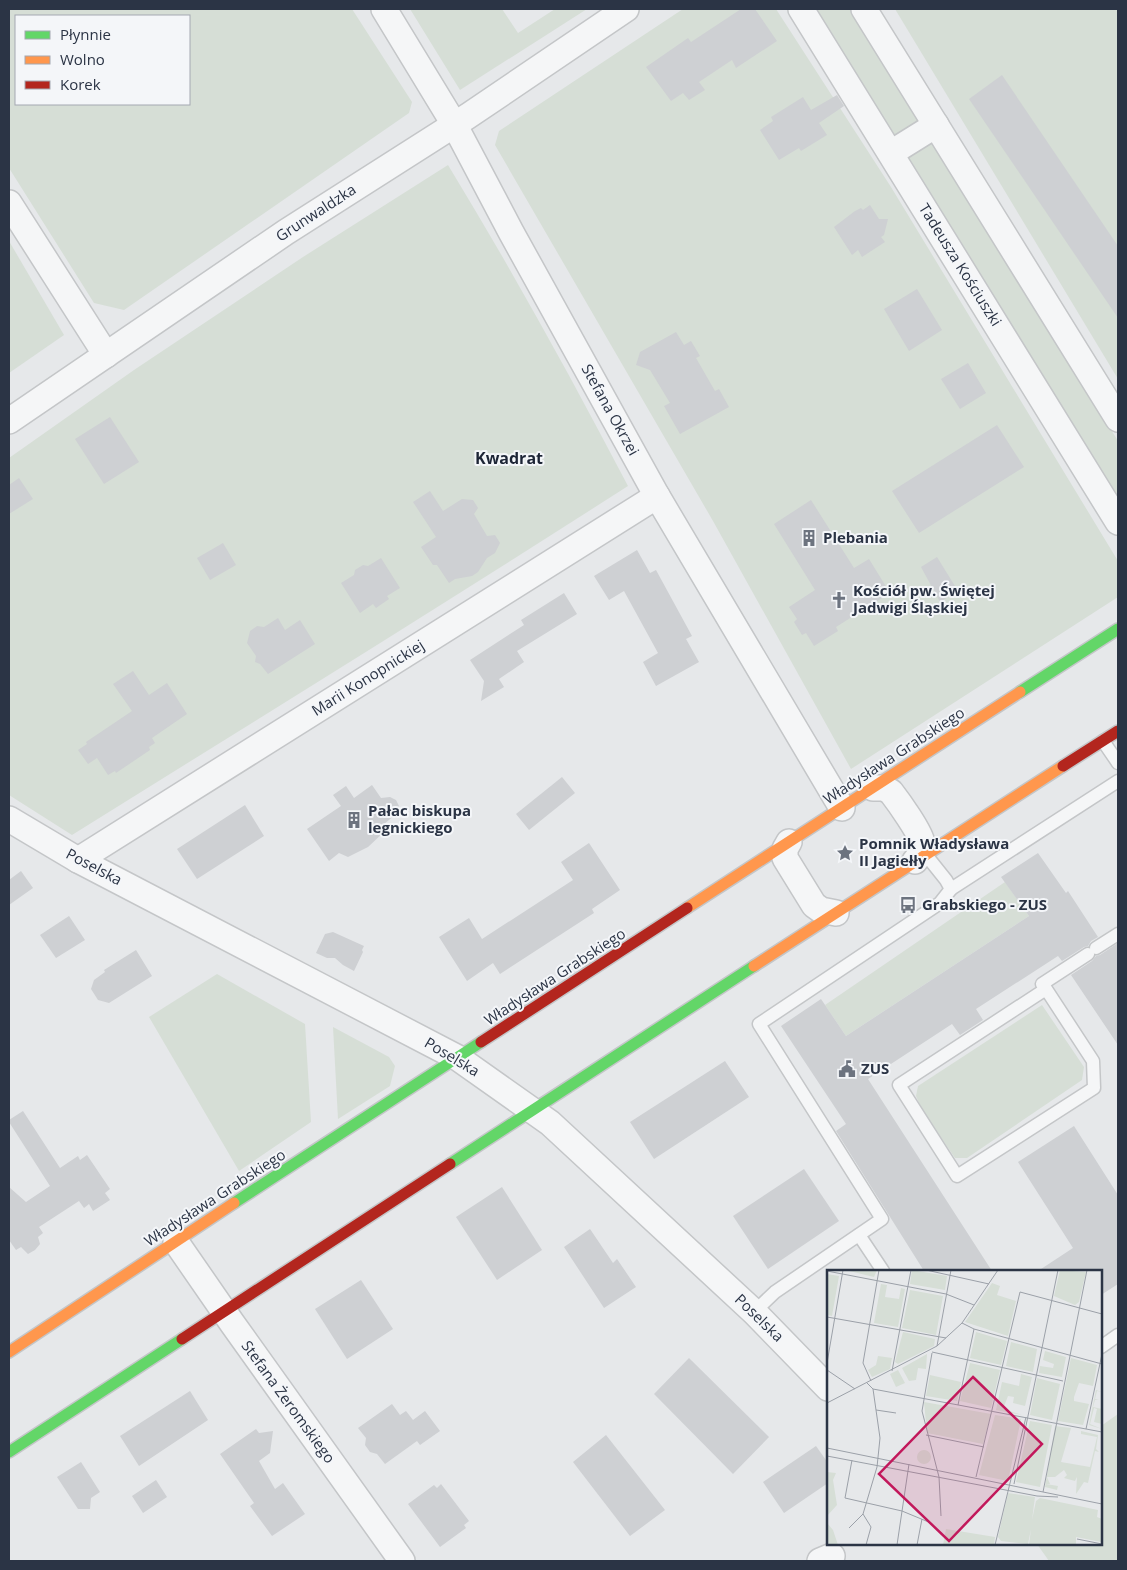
<svg xmlns="http://www.w3.org/2000/svg" width="1127" height="1570" viewBox="0 0 1127 1570" font-family="'Open Sans',sans-serif">
<style>
.green{fill:#d6ded6;fill-rule:evenodd}
.building{fill:#ced0d3}
.lines{fill:none;stroke-linecap:round;stroke-linejoin:round}
.lane-casing{stroke:#c4c6c8;stroke-width:15}
.street-casing{stroke:#c4c6c8;stroke-width:28}
.fast-casing{stroke:#c4c6c8;stroke-width:14}
.slow-casing{stroke:#c4c6c8;stroke-width:14}
.jam-casing{stroke:#c4c6c8;stroke-width:14}
.lane{stroke:#f5f6f7;stroke-width:12}
.street{stroke:#f5f6f7;stroke-width:25}
.fast{stroke:#63d668;stroke-width:11}
.slow{stroke:#ff974d;stroke-width:11}
.jam{stroke:#b3261e;stroke-width:11}
.labels{text-anchor:middle;stroke-width:4;stroke-linejoin:round;paint-order:stroke}
.street-label{font-size:15px;fill:#2b3445;stroke:#f4f6f9}
.poi-label{font-size:15px;font-weight:bold;fill:#2b3445;stroke:#f4f6f9;text-anchor:start}
.neighbourhood-label{font-size:16px;font-weight:bold;fill:#1d2536;stroke:#f4f6f9}
.inset-road{fill:none;stroke:#9ba0a8;stroke-width:1}
.view{fill:#c2185b;fill-opacity:0.15;stroke:#c2185b;stroke-width:2.5}
.inset-edge{fill:none;stroke:#2b3445;stroke-width:2.5}
</style>
<rect width="100%" height="100%" fill="#e6e8ea"/>
<!-- green -->
<g class="green">
<path d="M9,9H352L412,102L409,113L124,310L94,303L9,168ZM16,16H189V104H16Z"/>
<polygon points="410,9 502,9 518,33 555,9 587,9 460,90"/>
<polygon points="683,9 776,9 891,187 1118,561 1118,597 851,769 713,521 495,145 499,131"/>
<polygon points="811,9 852,9 1118,441 1118,503"/>
<polygon points="895,9 1118,9 1118,379"/>
<path d="M448,165C512,270 571,377 628,486C444,604 258,719 72,835L9,795V458L134,370L303,257Z"/>
<polygon points="9,241 64,335 9,373"/>
<polygon points="1005,882 1029,916 846,1036 825,1005"/>
<polygon points="217,974 305,1024 311,1122 239,1171 149,1017"/>
<polygon points="1042,1005 1084,1067 1082,1080 967,1158 955,1158 922,1110 916,1096 918,1086"/>
<polygon points="333,1027 389,1057 395,1066 390,1086 338,1119"/>
<polygon points="1118,1414 1118,1561 1049,1561 1037,1544 1101,1544 1101,1426"/>
</g>
<!-- building -->
<g class="building">
<polygon points="741,9 755,9 777,41 736,68 732,60 699,82 705,90 689,100 683,93 671,101 646,67 688,38 691,42"/>
<polygon points="1002,75 1118,246 1118,318 969,99"/>
<polygon points="837,95 844,106 819,123 827,135 801,151 799,148 779,160 760,130 773,121 771,117 803,97 811,110"/>
<polygon points="870,205 879,219 888,219 884,235 881,237 885,242 862,257 858,250 852,255 834,227 855,211 861,208 863,210"/>
<polygon points="917,289 942,330 909,351 884,309"/>
<polygon points="676,332 684,345 691,341 700,356 696,358 715,391 719,389 729,407 680,434 664,406 670,403 650,370 636,365 640,352"/>
<polygon points="968,363 986,393 960,409 941,379"/>
<polygon points="110,417 139,462 104,484 75,439"/>
<polygon points="997,425 1024,467 919,533 892,491"/>
<polygon points="19,478 33,499 9,514 9,485"/>
<polygon points="430,491 443,511 462,499 473,500 478,508 474,514 487,536 495,535 500,543 495,553 487,558 478,572 472,576 455,579 449,583 437,565 433,565 421,547 436,537 413,502"/>
<polygon points="811,500 854,568 869,559 890,593 836,627 838,631 814,646 806,633 802,635 794,622 797,619 789,607 815,590 774,524"/>
<polygon points="223,543 236,565 210,580 197,558"/>
<polygon points="637,550 650,573 656,570 692,636 686,639 699,662 656,686 643,662 658,653 624,591 609,600 594,576"/>
<polygon points="937,557 958,591 940,602 921,567"/>
<polygon points="381,558 400,588 387,596 389,599 376,608 373,604 360,613 341,583 354,575 355,570 363,565 368,566"/>
<polygon points="564,593 577,614 517,651 524,662 499,679 504,687 481,701 484,681 470,660 524,625 521,620"/>
<polygon points="278,618 285,630 300,620 315,644 268,674 260,664 255,662 256,656 247,643 250,631 257,626 264,627"/>
<polygon points="133,671 149,695 167,683 187,714 152,738 155,743 149,747 150,750 116,773 115,771 108,775 97,758 88,764 78,750 87,744 86,742 132,711 113,684"/>
<polygon points="562,777 575,793 529,830 516,814"/>
<polygon points="372,785 381,798 390,797 396,800 399,806 395,815 384,824 384,832 368,847 348,857 339,853 329,861 307,829 341,806 333,795 346,786 354,798"/>
<polygon points="245,805 264,836 197,879 177,849"/>
<polygon points="589,843 620,890 592,909 594,913 500,974 493,963 467,981 439,937 469,918 482,939 573,880 561,862"/>
<polygon points="1038,853 1066,893 1068,891 1098,937 1091,941 1088,946 1084,947 1062,961 1058,956 976,1009 983,1020 960,1035 952,1024 868,1079 992,1271 924,1271 836,1131 846,1124 781,1026 821,999 846,1036 1029,916 1001,877"/>
<polygon points="21,871 33,888 9,905 9,880"/>
<polygon points="69,916 85,940 56,958 40,935"/>
<polygon points="333,932 364,946 362,950 363,952 354,971 343,965 335,958 327,958 316,953 325,934"/>
<polygon points="1118,943 1118,1045 1071,975 1092,961 1096,956 1100,955"/>
<polygon points="136,950 152,976 109,1003 98,1000 91,989 94,980 105,972 104,970"/>
<polygon points="725,1061 749,1097 654,1159 630,1122"/>
<polygon points="23,1111 60,1168 78,1156 80,1160 87,1155 110,1189 105,1193 110,1200 93,1211 89,1204 84,1208 79,1201 39,1227 43,1233 38,1237 40,1244 35,1250 28,1254 21,1247 16,1250 9,1240 9,1187 26,1202 50,1186 9,1122 9,1120"/>
<polygon points="1074,1126 1118,1195 1118,1284 1101,1295 1101,1271 1038,1271 1073,1248 1018,1162"/>
<polygon points="804,1169 839,1221 768,1269 733,1216"/>
<polygon points="502,1187 542,1250 497,1280 456,1217"/>
<polygon points="590,1229 613,1263 617,1259 636,1287 604,1308 564,1247"/>
<polygon points="361,1280 393,1329 347,1359 315,1309"/>
<polygon points="689,1358 769,1437 733,1474 654,1394"/>
<polygon points="190,1391 208,1420 139,1466 120,1436"/>
<polygon points="392,1404 400,1415 406,1411 413,1420 425,1411 440,1431 420,1445 417,1441 385,1464 377,1454 370,1452 365,1445 366,1438 358,1428"/>
<polygon points="256,1429 259,1433 273,1431 270,1453 259,1461 275,1489 283,1483 305,1514 272,1536 250,1506 254,1503 220,1454"/>
<polygon points="606,1435 665,1510 630,1536 573,1462"/>
<polygon points="816,1446 828,1463 828,1483 784,1513 763,1482"/>
<polygon points="81,1462 100,1492 91,1498 90,1509 78,1509 57,1477"/>
<polygon points="156,1480 167,1497 143,1513 132,1496"/>
<polygon points="441,1484 469,1521 464,1525 466,1528 440,1547 408,1504 434,1485 437,1488"/>
</g>
<g class="lines">
<!-- lane casing -->
<g class="lane-casing">
<g id="lane">
<polyline points="1103,741 1118,763"/>
<polyline points="951,889 1118,781"/>
<polyline points="1096,948 1118,934"/>
<polyline points="1046,989 899,1085 957,1176 1094,1088 1093,1061 1046,989 1042,984 1088,954"/>
<polyline points="859,1235 883,1271"/>
<polyline points="754,1312 775,1292 882,1219 759,1024 940,903 951,889 946,880 926,855"/>
<polyline points="1101,1347 1118,1335"/>
</g>
</g>
<!-- street casing -->
<g class="street-casing">
<g id="street">
<polyline points="384,9 454,124 511,232 657,496 842,808"/>
<polyline points="801,9 1118,522"/>
<polyline points="864,9 1118,419"/>
<polyline points="891,153 936,125"/>
<polyline points="9,203 106,355"/>
<polyline points="9,421 286,232 468,116 626,9"/>
<path d="M873,788H884L891,792C898,801 921,833 922,843C922,850 920,856 915,861"/>
<polyline points="9,819 78,860 458,1058 550,1123 754,1312 828,1388"/>
<polyline points="789,842 785,849 785,858 814,905 821,910 836,913"/>
<polyline points="78,860 657,496"/>
<polyline points="176,1242 232,1323 402,1561"/>
<polyline points="820,1561 832,1556"/>
</g>
</g>
<!-- fast casing -->
<g class="fast-casing">
<g id="fast">
<polyline points="1020,692 1118,629"/>
<polyline points="450,1164 754,966"/>
<polyline points="234,1203 481,1042"/>
<polyline points="9,1452 182,1339"/>
</g>
</g>
<!-- slow casing -->
<g class="slow-casing">
<g id="slow">
<polyline points="687,908 1020,692"/>
<polyline points="754,966 1063,766"/>
<polyline points="9,1352 234,1203"/>
</g>
</g>
<!-- jam casing -->
<g class="jam-casing">
<g id="jam">
<polyline points="1063,766 1118,731"/>
<polyline points="481,1042 687,908"/>
<polyline points="182,1339 450,1164"/>
</g>
</g>
<!-- lane -->
<use href="#lane" class="lane"/>
<!-- street -->
<use href="#street" class="street"/>
<!-- fast -->
<use href="#fast" class="fast"/>
<!-- slow -->
<use href="#slow" class="slow"/>
<!-- jam -->
<use href="#jam" class="jam"/>
</g>
<!-- icons -->
<defs>
<g id="building-bare" transform="scale(1.35)"><path d="M-4-6H4V6H1V3H-1V6H-4ZM-2.5-4.3h1.7v1.8h-1.7ZM.8-4.3h1.7v1.8H.8ZM-2.5-1h1.7V.8h-1.7ZM.8-1h1.7V.8H.8Z" fill="#6c737f" stroke="#f4f6f9" stroke-width="2.5" paint-order="stroke"/></g>
<g id="church-bare" transform="scale(1.35)"><path d="M-1.2-6h2.4v3.5h3.3v2.4h-3.3V6h-2.4V-.1h-3.3v-2.4h3.3Z" fill="#6c737f" stroke="#f4f6f9" stroke-width="2.5" paint-order="stroke"/></g>
<g id="sight-bare" transform="scale(1.35)"><path d="M0-6L1.8-2.2L6-1.7L2.9 1.2L3.7 5.4L0 3.3L-3.7 5.4L-2.9 1.2L-6-1.7L-1.8-2.2Z" fill="#6c737f" stroke="#f4f6f9" stroke-width="2.5" paint-order="stroke"/></g>
<g id="bus-bare" transform="scale(1.35)"><path d="M-5-6H5V4H4V6H2V4H-2V6H-4V4H-5ZM-3.5-4V0h7V-4ZM-3.5 1.2v1.5H-2V1.2ZM2 1.2v1.5H3.5V1.2Z" fill="#6c737f" stroke="#f4f6f9" stroke-width="2.5" paint-order="stroke"/></g>
<g id="civic-bare" transform="scale(1.35)"><path d="M-.6-6.5H3V-4.5H.6V-3L4-1V1h2V6H-6V1h2V-1L-.6-3ZM-1.2 2.5V6h2.4V2.5Z" fill="#6c737f" stroke="#f4f6f9" stroke-width="2.5" paint-order="stroke"/></g>
</defs>
<g fill-rule="evenodd">
<use href="#building-bare" x="809" y="538"/>
<use href="#church-bare" x="839" y="600"/>
<use href="#building-bare" x="354" y="820"/>
<use href="#sight-bare" x="845" y="853"/>
<use href="#bus-bare" x="908" y="905"/>
<use href="#civic-bare" x="847" y="1069"/>
</g>
<g class="labels">
<!-- street labels -->
<g class="street-label">
<text transform="translate(316 213) rotate(-33)" y="5">Grunwaldzka</text>
<text transform="translate(960 265) rotate(58)" y="5">Tadeusza Kościuszki</text>
<text transform="translate(610 410) rotate(61)" y="5">Stefana Okrzei</text>
<text transform="translate(368 678) rotate(-32)" y="5">Marii Konopnickiej</text>
<text transform="translate(894 756) rotate(-33)" y="5">Władysława Grabskiego</text>
<text transform="translate(94 867) rotate(28)" y="5">Poselska</text>
<text transform="translate(555 977) rotate(-33)" y="5">Władysława Grabskiego</text>
<text transform="translate(452 1057) rotate(31)" y="5">Poselska</text>
<text transform="translate(215 1198) rotate(-33)" y="5">Władysława Grabskiego</text>
<text transform="translate(759 1318) rotate(44)" y="5">Poselska</text>
<text transform="translate(288 1402) rotate(54)" y="5">Stefana Żeromskiego</text>
</g>
<!-- poi labels -->
<g class="poi-label">
<text x="823" y="543">Plebania</text>
<text x="853" y="596">Kościół pw. Świętej<tspan x="853" dy="17">Jadwigi Śląskiej</tspan></text>
<text x="368" y="816">Pałac biskupa<tspan x="368" dy="17">legnickiego</tspan></text>
<text x="859" y="849">Pomnik Władysława<tspan x="859" dy="17">II Jagiełły</tspan></text>
<text x="922" y="910">Grabskiego - ZUS</text>
<text x="861" y="1074">ZUS</text>
</g>
<!-- neighbourhood labels -->
<g class="neighbourhood-label">
<text x="509" y="464">Kwadrat</text>
</g>
</g>
<!-- overview -->
<g transform="translate(827 1270)">
<rect width="275" height="275" fill="#e6e8ea"/>
<path d="M18,0H50L47,7ZM85,0L120,6L118,20L83,14ZM233,0L259,2L252,32L248,35L227,26ZM0,4L12,6L5,46L0,45ZM165,13L173,16L170,25L189,31L181,66L138,52ZM54,14L60,15L58,27L72,29L74,18L78,19L71,57L47,53ZM83,20L116,26L109,65L75,58ZM76,62L108,69L107,76L71,94L68,92ZM149,62L180,71L174,95L143,88ZM184,72L210,79L206,102L179,96ZM218,81L239,87L235,107L212,103L213,96L226,98L227,94L216,90ZM100,84L99,99L91,98L89,110L82,111L75,98ZM51,86L65,88L63,99L45,107L41,100L49,95ZM244,88L270,95L266,116L252,113L247,127V131L262,134L256,155L231,151ZM143,93L173,100L164,138L133,131ZM71,100L78,113L69,117L63,104ZM194,104L205,107L198,136L186,133L187,127L181,126L176,139L195,145L169,140L175,112L192,116ZM103,105L134,112L130,131L99,126ZM210,108L233,114L225,150L203,145ZM269,120L275,122L270,121L268,129L272,130H268L266,137L275,139V154L267,152L270,139L267,138L263,154L275,159L262,155ZM97,132L164,144L156,174L100,163ZM168,145L194,149L181,211L152,205ZM203,151L225,155L213,217L189,212ZM228,156L244,158L234,192L263,197L270,167L254,164V161L271,165L269,179L272,182L268,181L261,213L257,212L249,224L250,207L248,211L237,208L240,205L237,200L228,207H220L223,214H219L231,216L230,220L218,217ZM90 187a7 7 0 1 1 14 0a7 7 0 1 1-14 0ZM0,202L9,203L6,210L10,235L0,246ZM181,223L208,227L205,250L209,231L213,228L271,240L270,247L275,249L274,272L249,267V275H202L204,259L201,274L174,271L171,267ZM0,253L6,260L11,275H0ZM119,259L168,267L167,275H116Z" fill="#d6ded6"/>
<path class="inset-road" d="M99,0L162,14M0,1L119,24L147,35M0,47L119,68M135,53L147,59L275,94M110,76L124,0M105,82L236,111M105,83L95,141L112,207L114,246M0,93L16,0M0,100L28,119M65,101L84,0M44,111L36,93L52,0M40,113L46,119L275,162M0,133L110,76L135,53L171,0M131,135L147,59M49,140L69,143M259,159L275,84M99,165L157,177M0,178L275,234M0,186L210,226L231,227M25,190L18,228L75,241L104,253M149,207L193,22L275,44M187,214L231,0M216,222L260,0M36,244L44,257L39,275M22,258L36,244L50,197L53,168L46,119M250,269L275,274M70,275L82,194M90,275L95,249M168,275L199,147"/>
<path class="view" d="M146,107L215,174L122,271L52,204Z"/>
<rect width="275" height="275" class="inset-edge"/>
</g>
<!-- border -->
<rect width="1127" height="1570" fill="none" stroke="#2b3445" stroke-width="20"/>
<!-- legend -->
<rect x="15" y="15" width="175" height="90" fill="#f4f6f9" stroke="#a4a8b1"/>
<rect x="25" y="31" width="25" height="8" fill="#63d668" stroke="#a4a8b1"/>
<text x="60" y="40" font-size="15" fill="#2b3445">Płynnie</text>
<rect x="25" y="56" width="25" height="8" fill="#ff974d" stroke="#a4a8b1"/>
<text x="60" y="65" font-size="15" fill="#2b3445">Wolno</text>
<rect x="25" y="81" width="25" height="8" fill="#b3261e" stroke="#a4a8b1"/>
<text x="60" y="90" font-size="15" fill="#2b3445">Korek</text>
</svg>
